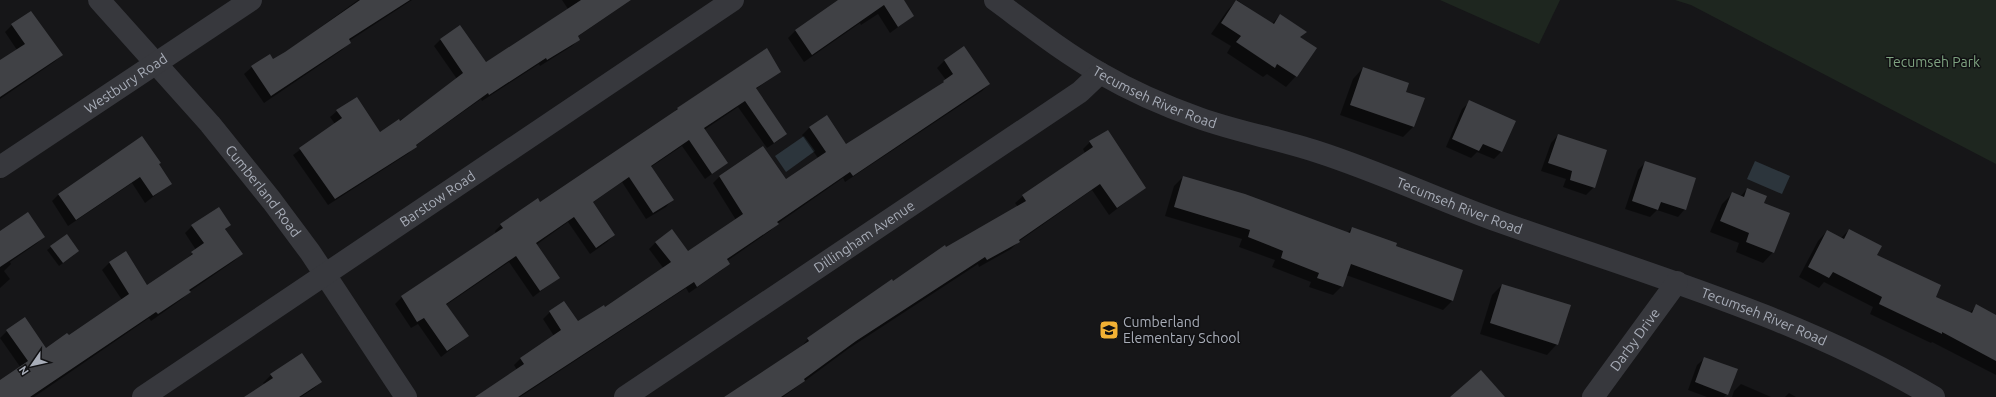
<svg xmlns="http://www.w3.org/2000/svg" width="1996" height="397" viewBox="0 0 1996 397" font-family="Ubuntu,sans-serif">
<style>
.green{fill:#1e261f}
.water{fill:#2c353c}
.shadow{fill:#0007}
.building{fill:#404145}
.lines{fill:none;stroke-linecap:round;stroke-linejoin:round}
.street{stroke:#37383d;stroke-width:22}
.labels{text-anchor:middle;stroke-width:3;stroke-linejoin:round;paint-order:stroke}
.park-label{font-size:14px;fill:#7fa381;stroke:#111113}
.street-label{font-size:14px;fill:#a8adb8;stroke:#111113}
.poi-label{font-size:14px;fill:#a8adb8;stroke:#111113;text-anchor:start}
</style>
<rect width="100%" height="100%" fill="#161618"/>
<!-- green -->
<g class="green">
<polygon points="1440,0 1560,0 1539,44"/>
<polygon points="1675,0 1996,0 1996,164 1691,5"/>
</g>
<!-- water -->
<g class="water">
<polygon points="804,136 815,151 786,172 775,156"/>
<polygon points="1755,161 1790,176 1782,194 1747,179"/>
</g>
<!-- shadow -->
<g class="shadow">
<polygon points="358,0 412,0 349,41 350,42 342,50 264,103 244,74 252,67 273,60 285,53"/>
<polygon points="562,0 631,0 577,37 578,40 572,46 540,66 539,64 482,101 481,99 415,146 409,153 328,205 293,155 335,124 330,117 337,111 379,133 415,111 457,79 434,46 440,40 459,26 485,63 568,9"/>
<polygon points="845,0 903,0 913,16 890,33 878,14 861,25 860,23 804,62 788,38 795,31 827,9"/>
<polygon points="1237,0 1272,24 1280,15 1299,38 1296,76 1286,87 1267,74 1263,77 1227,53 1231,46 1211,34 1227,11"/>
<polygon points="12,25 62,55 54,62 0,99 0,62 17,50 5,32"/>
<polygon points="964,47 989,84 982,91 845,182 843,178 777,224 770,231 727,261 729,263 722,270 689,293 686,288 520,397 476,397 517,370 514,365 521,358 554,336 543,319 550,312 578,323 605,308 664,269 649,249 656,242 688,252 736,220 713,183 720,176 786,181 818,158 802,135 809,128 826,116 846,145 938,87 946,80 937,68 944,61"/>
<polygon points="766,50 780,72 756,89 786,133 779,140 767,148 738,107 704,130 727,163 705,179 682,146 651,167 672,200 666,207 646,219 622,182 592,203 614,235 607,242 590,254 568,222 536,245 559,277 533,297 509,262 446,305 468,336 441,357 418,324 411,328 395,304 402,297 496,234 495,231 501,225 540,204 671,115 677,109"/>
<polygon points="1363,68 1404,92 1423,99 1413,127 1403,137 1340,115 1353,79"/>
<polygon points="1470,102 1514,122 1501,152 1494,159 1477,152 1471,158 1446,147 1462,109"/>
<polygon points="1558,135 1594,187 1586,195 1563,187 1566,179 1541,171 1551,143"/>
<polygon points="1090,142 1144,188 1109,215 1092,190 1018,242 1011,249 979,267 978,264 848,349 783,397 724,397 801,347 808,339 893,282 946,248 1018,207 1015,203 1023,196 1085,153 1083,149"/>
<polygon points="1646,162 1685,209 1678,217 1657,210 1650,217 1625,209 1638,170"/>
<polygon points="158,165 170,184 145,203 132,183 68,226 52,201 59,194"/>
<polygon points="1183,177 1347,233 1352,228 1394,247 1462,270 1452,301 1443,310 1346,275 1342,286 1333,295 1309,287 1311,282 1272,267 1275,260 1239,247 1242,239 1165,216 1174,186"/>
<polygon points="1747,189 1763,203 1773,252 1763,263 1736,252 1739,243 1710,232 1722,204 1732,194 1740,197"/>
<polygon points="229,225 225,230 241,254 234,261 189,292 182,299 151,321 149,318 34,397 0,397 0,382 21,368 0,338 7,331 46,349 68,337 122,300 102,270 109,263 126,252 147,286 185,260 196,250 185,233 192,226"/>
<polygon points="1849,230 1876,256 1934,297 1969,313 1977,306 1996,316 1996,375 1932,342 1931,343 1870,314 1873,307 1824,282 1819,288 1799,277 1818,241 1827,231 1841,238"/>
<polygon points="0,237 44,237 36,244 10,262 11,264 4,271 10,279 0,288"/>
<polygon points="51,247 74,255 59,266 47,250"/>
<polygon points="1502,285 1557,344 1547,355 1480,334 1492,295"/>
<polygon points="302,354 321,382 313,389 301,397 246,397 265,385 263,383 271,375"/>
<polygon points="1705,358 1727,394 1724,397 1707,397 1688,390 1697,365"/>
<polygon points="1741,384 1771,397 1732,397 1734,391"/>
<polygon points="1789,393 1796,397 1785,397"/>
</g>
<!-- building -->
<g class="building">
<polygon points="360,0 410,0 349,39 351,43 271,96 251,66 270,54 273,59 285,52"/>
<polygon points="581,0 631,0 578,36 580,40 547,60 546,58 489,95 488,93 416,145 417,147 335,199 299,148 342,118 336,110 357,97 380,132 399,119 400,121 463,73 440,39 460,25 486,62"/>
<polygon points="838,0 904,0 914,16 898,27 884,5 812,55 795,30"/>
<polygon points="1236,0 1274,24 1280,14 1307,32 1300,37 1317,48 1297,77 1277,64 1275,68 1236,42 1241,36 1221,23"/>
<polygon points="31,11 63,55 0,97 0,60 25,44 11,24"/>
<polygon points="964,46 990,84 853,176 850,172 777,222 779,224 727,259 730,264 697,287 694,282 518,397 475,397 524,364 520,358 561,330 549,311 564,301 578,321 604,305 605,307 671,262 655,242 672,229 688,251 743,214 719,176 763,146 786,179 826,152 809,127 827,115 846,144 944,82 943,81 953,74 944,60"/>
<polygon points="767,48 781,72 756,88 787,134 774,143 745,101 704,128 728,163 712,174 689,140 651,166 674,200 653,213 629,177 593,202 615,235 596,248 574,217 536,243 560,278 540,291 516,256 446,304 469,336 447,351 424,318 417,322 401,296 503,228 500,224 538,198 540,202 678,109 677,108"/>
<polygon points="1363,67 1409,83 1406,92 1425,98 1414,127 1350,105"/>
<polygon points="1469,100 1516,121 1502,152 1483,144 1479,151 1452,139"/>
<polygon points="1108,130 1146,188 1117,208 1100,184 1019,240 1020,242 987,260 985,257 856,341 804,379 805,381 781,397 724,397 809,341 807,338 892,279 893,281 945,245 946,247 1026,201 1022,195 1093,147 1089,141"/>
<polygon points="1558,134 1607,150 1595,188 1570,180 1572,171 1548,163"/>
<polygon points="142,136 161,163 159,164 172,184 153,196 140,177 76,220 58,194"/>
<polygon points="1645,161 1696,178 1686,210 1661,202 1658,210 1632,201"/>
<polygon points="1183,176 1245,194 1350,233 1352,227 1397,243 1396,246 1463,270 1453,301 1351,264 1343,287 1317,278 1319,273 1281,258 1283,251 1248,237 1250,230 1174,207"/>
<polygon points="1747,188 1767,196 1764,203 1790,213 1774,253 1746,242 1749,233 1720,221 1732,192 1744,197"/>
<polygon points="219,207 231,225 225,229 243,254 189,290 191,292 158,314 156,312 30,397 0,397 0,380 28,361 6,330 25,317 46,348 67,333 69,335 129,294 109,262 126,251 147,285 193,254 191,252 204,243 191,225"/>
<polygon points="28,212 45,237 0,267 0,231"/>
<polygon points="1849,229 1882,246 1877,255 1941,285 1936,297 1972,313 1976,304 1996,315 1996,361 1942,332 1942,334 1879,304 1882,297 1833,272 1829,278 1808,267 1827,230 1844,239"/>
<polygon points="67,234 79,251 63,263 50,246"/>
<polygon points="1502,284 1571,305 1558,345 1490,323"/>
<polygon points="302,353 322,382 299,397 244,397 273,378 270,374"/>
<polygon points="1704,357 1738,369 1728,395 1695,382"/>
<polygon points="1481,370 1505,397 1450,397"/>
</g>
<g class="lines">
<!-- street -->
<g class="street">
<path id="s1" d="M99,0L210,124L272,201L310,252L406,397"/>
<path id="s2" d="M995,0C1029,25 1063,52 1100,73C1131,91 1165,106 1199,118C1238,132 1279,139 1318,152C1380,172 1439,200 1500,222C1647,274 1799,317 1934,397"/>
<path id="s3" d="M0,167L251,0"/>
<path id="s4" d="M143,397L733,0"/>
<path id="s5" d="M625,397L1080,92L1100,73"/>
<path id="s6" d="M1593,397L1677,282"/>
</g>
</g>
<!-- icons -->
<defs>
<g id="school-square" transform="scale(1)"><rect x="-9" y="-9" width="18" height="18" rx="4" fill="#f2b134" stroke="#111113"/><path d="M0-5L7-2L0 1L-7-2ZM-4 1L0 2.5L4 1V4Q0 6-4 4Z" fill="#111"/></g>
</defs>
<g fill-rule="evenodd">
<use href="#school-square" x="1109" y="330"/>
</g>
<g class="labels">
<!-- park labels -->
<g class="park-label">
<text x="1933" y="67">Tecumseh Park</text>
</g>
<!-- street labels -->
<g class="street-label">
<text dy="5" stroke="none"><textPath href="#s3" startOffset="151">Westbury Road</textPath></text>
<text dy="5" stroke="none"><textPath href="#s2" startOffset="188">Tecumseh River Road</textPath></text>
<text dy="5" stroke="none"><textPath href="#s1" startOffset="252">Cumberland Road</textPath></text>
<text dy="5" stroke="none"><textPath href="#s4" startOffset="355">Barstow Road</textPath></text>
<text dy="5" stroke="none"><textPath href="#s2" startOffset="512">Tecumseh River Road</textPath></text>
<text dy="5" stroke="none"><textPath href="#s5" startOffset="288">Dillingham Avenue</textPath></text>
<text dy="5" stroke="none"><textPath href="#s2" startOffset="836">Tecumseh River Road</textPath></text>
<text dy="5" stroke="none"><textPath href="#s6" startOffset="71">Darby Drive</textPath></text>
</g>
<!-- poi labels -->
<g class="poi-label">
<text x="1123" y="327">Cumberland<tspan x="1123" dy="16">Elementary School</tspan></text>
</g>
</g>
<!-- north arrow -->
<g transform="translate(32 365) rotate(236)" stroke="#111113" stroke-width="3" paint-order="stroke">
<path d="M0-3L7 15L0 10L-7 15Z" fill="#a8adb8"/>
<text y="-6" font-size="11" font-weight="bold" text-anchor="middle" fill="#a8adb8">N</text>
</g>
</svg>
